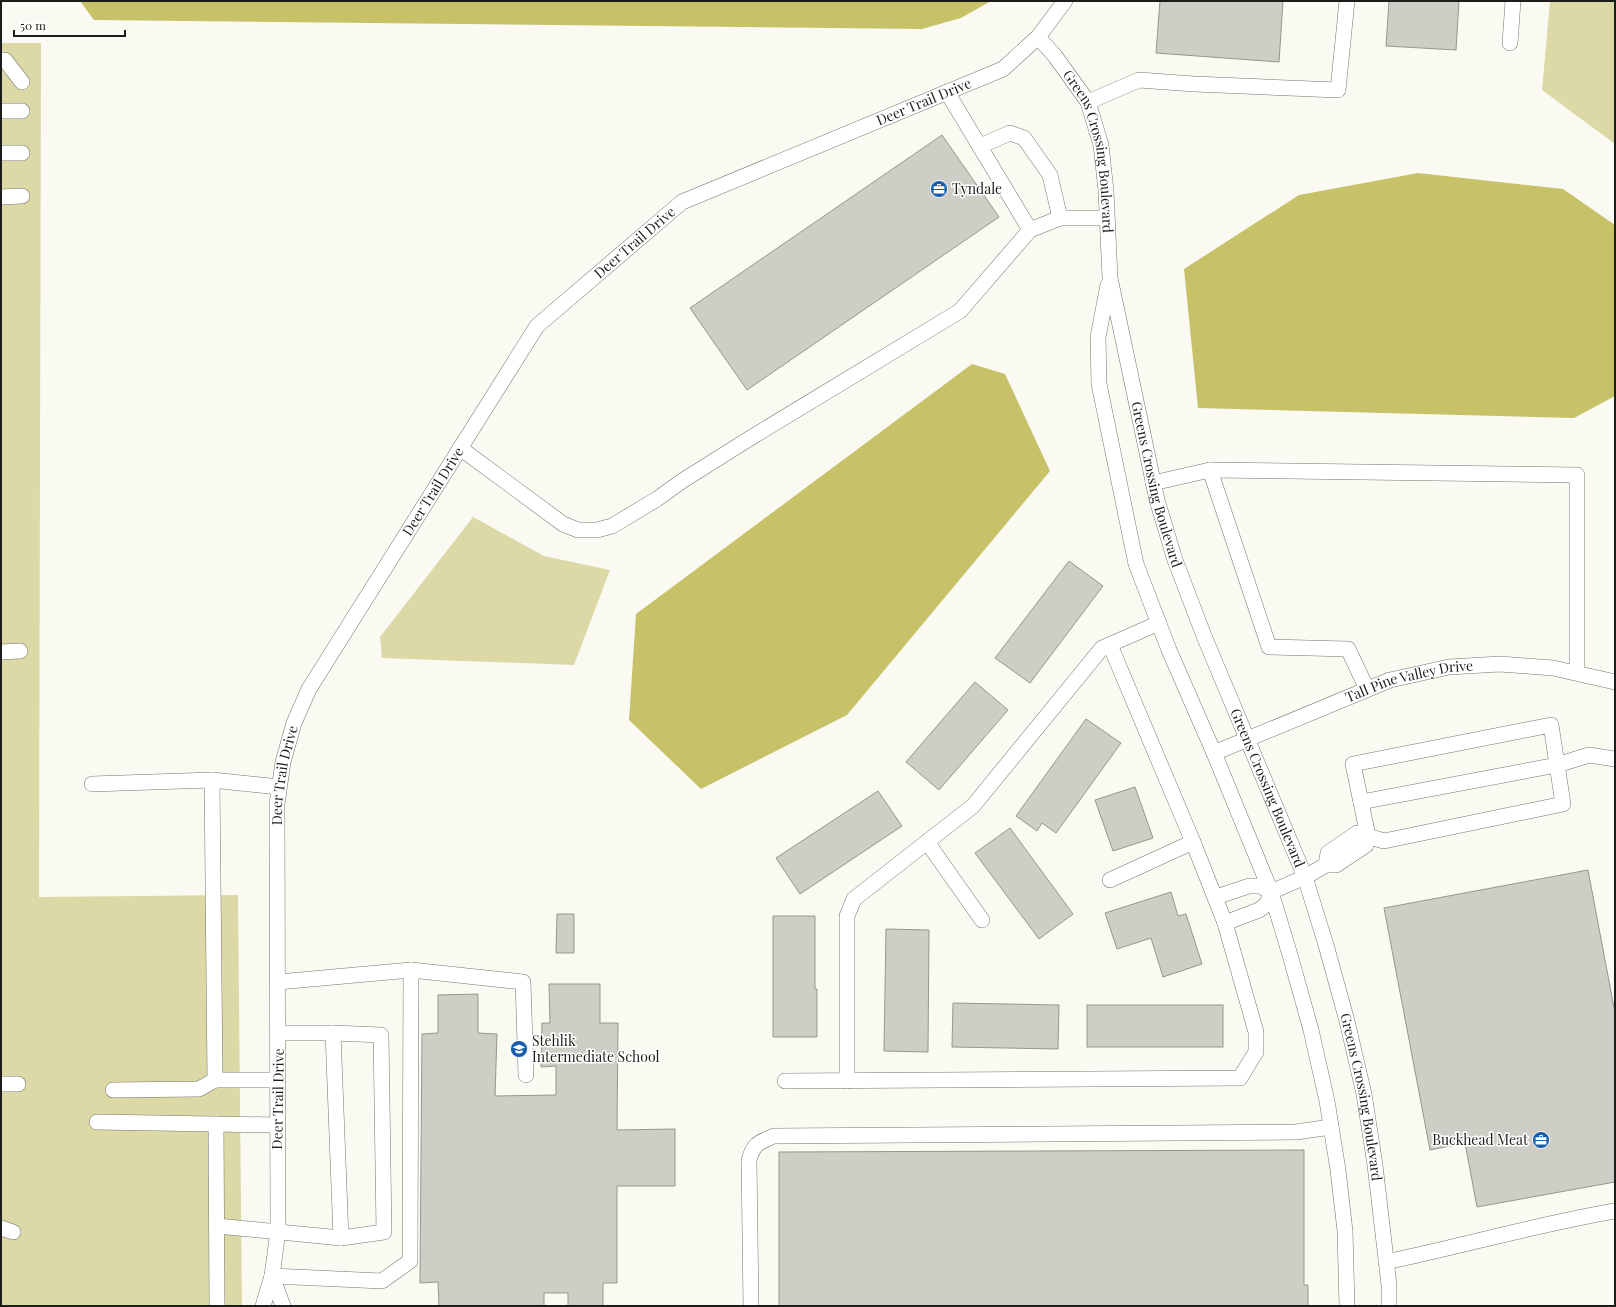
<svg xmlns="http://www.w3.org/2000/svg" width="1616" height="1307" viewBox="0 0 1616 1307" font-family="'Playfair Display',serif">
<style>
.green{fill:#dcd9a6}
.water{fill:#c7c168}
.building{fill:#cecec7;stroke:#969690}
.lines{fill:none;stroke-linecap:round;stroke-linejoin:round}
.minor-casing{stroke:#75756f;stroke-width:16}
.minor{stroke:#fff;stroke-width:15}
.labels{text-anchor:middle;stroke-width:3;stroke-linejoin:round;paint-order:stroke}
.street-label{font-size:14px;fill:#1c1c1a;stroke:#fffffe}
.poi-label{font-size:14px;fill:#1c1c1a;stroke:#fffffe;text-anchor:start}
</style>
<rect width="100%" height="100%" fill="#fafaf3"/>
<!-- green -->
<g class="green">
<polygon points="1550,1 1615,1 1615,144 1542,90"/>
<polygon points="1,43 41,43 39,897 238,895 242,1306 1,1306"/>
<polygon points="473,517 544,556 610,570 574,665 382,658 380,637"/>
</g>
<!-- water -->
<g class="water">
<polygon points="80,1 991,1 961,18 922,29 94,20"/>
<polygon points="1418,173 1563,189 1615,225 1615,396 1574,418 1198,408 1184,269 1299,195"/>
<polygon points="972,364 1005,374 1050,471 847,715 701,789 629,720 636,614"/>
</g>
<!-- building -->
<g class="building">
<polygon points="1160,1 1283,1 1279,62 1156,53"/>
<polygon points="1389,1 1459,1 1456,50 1386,46"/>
<polygon points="942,135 999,217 747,390 690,308"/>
<polygon points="1069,561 1103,586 1030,683 995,658"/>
<polygon points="975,682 1008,710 939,790 906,762"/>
<polygon points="1086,719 1121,743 1056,833 1042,823 1037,831 1016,816"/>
<polygon points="1135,787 1153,838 1113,851 1095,800"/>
<polygon points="878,791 902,826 800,894 776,858"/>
<polygon points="1010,828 1073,914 1039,939 975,853"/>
<polygon points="1588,870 1615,1013 1615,1182 1477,1207 1465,1143 1430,1150 1384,908"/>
<polygon points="1171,892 1178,916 1186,914 1202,964 1163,977 1151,938 1117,949 1105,913"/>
<polygon points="557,914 574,914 574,953 556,953"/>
<polygon points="773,916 815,916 815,989 817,989 817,1037 773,1037"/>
<polygon points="886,929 929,930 928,1052 884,1051"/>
<polygon points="549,984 600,984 600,1023 618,1023 617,1130 675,1129 675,1186 617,1186 617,1283 603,1283 603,1306 568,1306 568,1293 544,1293 544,1306 439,1306 438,1282 420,1283 422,1034 438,1033 438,995 478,994 478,1033 497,1034 495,1096 556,1095 556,1066 541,1067 542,1023 550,1023"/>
<polygon points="953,1003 1059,1005 1058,1049 952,1047"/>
<rect x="1087" y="1005" width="136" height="42"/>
<polygon points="1304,1150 1304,1285 1308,1285 1308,1306 779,1306 779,1152"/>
</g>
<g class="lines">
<!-- minor casing -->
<g class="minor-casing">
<g id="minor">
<path id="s1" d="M1038,37L1055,56L1088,102L1101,145L1106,191L1110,278L1157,500L1175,560L1204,636L1305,877L1326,945L1347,1021L1364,1094L1375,1165L1389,1285V1306"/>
<polyline points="1510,43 1513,1"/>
<polyline points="1,60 5,60 22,82"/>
<polyline points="947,92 1030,230"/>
<polyline points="1088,102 1139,80 1194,84 1338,90 1347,1"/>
<polyline points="1,111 22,111"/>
<polyline points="980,146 1010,133 1024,138 1050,175 1060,218"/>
<polyline points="1,153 22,153"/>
<polyline points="1,197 22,196"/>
<polyline points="1108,285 1098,337 1099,384 1136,564 1169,650 1214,753 1271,892 1290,955 1311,1030 1327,1101 1338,1170 1345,1231 1347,1306"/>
<polyline points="460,448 563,524 578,530 597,530 612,526 657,499 682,481 752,437 960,311 1030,230 1060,218 1106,218"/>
<polyline points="1210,470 1577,475 1577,672"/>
<polyline points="1153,483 1210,470 1269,647 1348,649 1367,689"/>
<polyline points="1,652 20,651"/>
<path id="s2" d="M1214,753L1390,680L1449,667L1500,664L1553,668L1615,682"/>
<polyline points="212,780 215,1080 278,1080"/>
<polyline points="92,784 212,780 279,787"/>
<polyline points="1361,802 1557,765 1589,755 1615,759"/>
<polyline points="927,842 982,920"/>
<polyline points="1110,880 1193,842"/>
<polyline points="1216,897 1249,886 1260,886 1271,892"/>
<polyline points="1225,923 1259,910 1267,904 1271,892 1305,877 1326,865 1336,865 1366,845 1368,836 1353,764 1551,725 1563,804 1384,841 1357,833 1328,853 1326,865"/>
<polyline points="278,982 411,970 523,982 526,1075"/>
<polyline points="333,1033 341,1238"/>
<polyline points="785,1081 1240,1078 1256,1052 1256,1032 1225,923 1193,842 1110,645"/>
<polyline points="847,1081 847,916 854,899 973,806 1102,648 1159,623"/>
<polyline points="1,1084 18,1084"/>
<polyline points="113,1090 199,1089 215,1080"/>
<polyline points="97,1122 277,1125"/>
<polyline points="216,1124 217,1306"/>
<polyline points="217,1226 341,1238 384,1232 381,1035 333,1033 279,1033"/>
<polyline points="1,1228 13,1232"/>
<path d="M1386,1262C1463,1246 1538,1224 1615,1211"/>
<polyline points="272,1276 382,1281 410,1261 411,970"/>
<polyline points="272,1276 283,1306"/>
<path id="s3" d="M263,1306L272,1276L278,1231L277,804L283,762L294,723L309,689L537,326L682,202L1003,69L1038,37L1065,1"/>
<path d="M751,1306L749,1160C754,1143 758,1143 774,1136L1296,1132L1331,1127"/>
</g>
</g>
<!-- minor -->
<use href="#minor" class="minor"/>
</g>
<!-- icons -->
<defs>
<g id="office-disc" transform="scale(0.9)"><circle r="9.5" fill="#165dac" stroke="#fffffe"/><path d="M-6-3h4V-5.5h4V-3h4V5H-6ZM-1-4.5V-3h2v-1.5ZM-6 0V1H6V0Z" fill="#fff"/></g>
<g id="school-disc" transform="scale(0.9)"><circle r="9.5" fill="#165dac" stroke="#fffffe"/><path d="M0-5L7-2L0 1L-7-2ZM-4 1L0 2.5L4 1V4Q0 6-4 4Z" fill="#fff"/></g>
</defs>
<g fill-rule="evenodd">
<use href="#office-disc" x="939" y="189"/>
<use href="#school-disc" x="519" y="1049"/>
<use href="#office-disc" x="1541" y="1140"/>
</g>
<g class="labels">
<!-- street labels -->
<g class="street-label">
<text dy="5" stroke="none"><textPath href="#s3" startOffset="1505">Deer Trail Drive</textPath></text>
<text dy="5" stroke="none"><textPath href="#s1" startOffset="130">Greens Crossing Boulevard</textPath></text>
<text dy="5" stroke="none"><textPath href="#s3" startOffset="1181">Deer Trail Drive</textPath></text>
<text dy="5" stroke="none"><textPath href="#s1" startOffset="472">Greens Crossing Boulevard</textPath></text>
<text dy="5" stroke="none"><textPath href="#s3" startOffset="857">Deer Trail Drive</textPath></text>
<text dy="5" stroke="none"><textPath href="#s2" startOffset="209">Tall Pine Valley Drive</textPath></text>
<text dy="5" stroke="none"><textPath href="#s3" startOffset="533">Deer Trail Drive</textPath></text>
<text dy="5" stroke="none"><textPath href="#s1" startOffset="796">Greens Crossing Boulevard</textPath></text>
<text dy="5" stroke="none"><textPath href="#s1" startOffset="1120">Greens Crossing Boulevard</textPath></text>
<text transform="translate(278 1099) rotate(-89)" y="5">Deer Trail Drive</text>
</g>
<!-- poi labels -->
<g class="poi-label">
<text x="952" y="194">Tyndale</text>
<text x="532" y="1046">Stehlik<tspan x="532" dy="16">Intermediate School</tspan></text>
<text x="1528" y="1145" text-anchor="end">Buckhead Meat</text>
</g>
</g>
<!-- border -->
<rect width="1616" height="1307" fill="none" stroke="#1c1c1a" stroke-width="4"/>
<!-- scale -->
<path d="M14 30v6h111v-6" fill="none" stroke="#1c1c1a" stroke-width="2"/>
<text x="20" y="30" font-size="12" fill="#1c1c1a" stroke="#fffffe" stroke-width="3" paint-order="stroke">50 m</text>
</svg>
